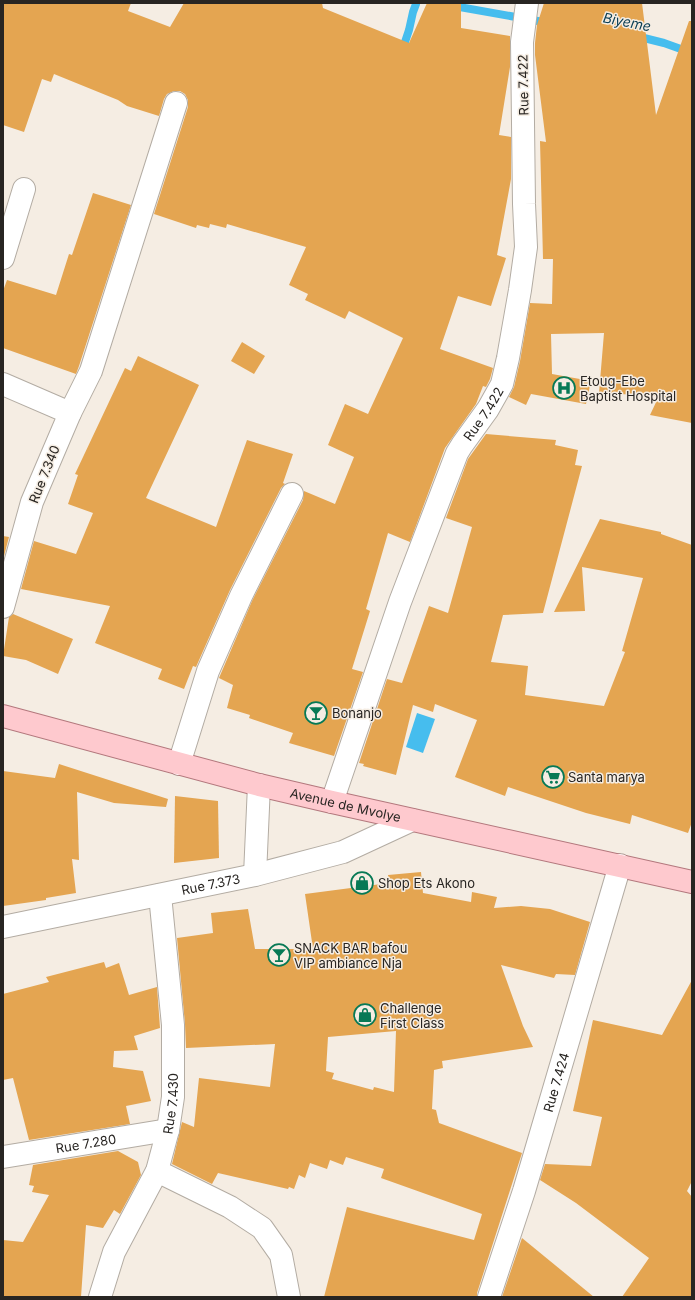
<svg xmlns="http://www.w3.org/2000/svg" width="695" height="1300" viewBox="0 0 695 1300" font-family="Inter,sans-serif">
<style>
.water{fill:#46bdee}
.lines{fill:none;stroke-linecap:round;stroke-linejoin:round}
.stream{stroke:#46bdee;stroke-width:8}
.building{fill:#e4a551;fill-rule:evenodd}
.minor-casing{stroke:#b3aca3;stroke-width:24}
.major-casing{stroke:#b3787d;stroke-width:24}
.minor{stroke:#fff;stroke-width:22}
.major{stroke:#fec9ce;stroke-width:22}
.labels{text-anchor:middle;stroke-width:3;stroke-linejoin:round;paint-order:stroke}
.street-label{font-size:13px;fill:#282522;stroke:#f5ede3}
.poi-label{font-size:13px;fill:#282522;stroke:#f5ede3;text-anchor:start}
.water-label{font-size:14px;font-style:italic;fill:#0d4055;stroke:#f5ede3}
</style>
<rect width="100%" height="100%" fill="#f5ede3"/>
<!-- water -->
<polygon class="water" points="417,713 435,719 423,753 406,747"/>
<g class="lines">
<!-- stream -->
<g class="stream">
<polyline points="437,3 549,23"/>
<polyline points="636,36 664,43 692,53"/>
<polyline points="404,45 409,30 413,12 416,4"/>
</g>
</g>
<!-- building -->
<g class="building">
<polygon points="3,3 131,3 128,11 170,27 184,3 322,3 323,8 409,43 427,3 461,3 461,28 510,36 510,67 499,135 511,137 511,179 497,255 506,258 491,306 458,296 440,349 493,368 490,379 486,387 483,386 476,404 445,448 410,542 388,533 366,609 370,611 352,669 363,672 334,756 289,743 293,733 249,718 250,715 227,708 233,685 219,678 252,601 303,500 304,491 335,504 354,457 328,445 345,404 368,414 403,338 349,311 345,319 305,300 308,294 289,285 306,247 227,224 226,228 210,224 209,228 197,225 196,228 154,214 188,107 188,100 185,94 180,91 174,91 167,94 164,99 159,116 127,106 118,100 54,74 51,82 42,79 24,132 3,125"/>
<polygon points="544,3 642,3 656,115 689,21 692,21 692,423 650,415 659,396 599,393 604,333 551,334 552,374 591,381 586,404 531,394 526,405 509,397 514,387 520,361 530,303 552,304 553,259 543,259 540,141 546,142 535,55 535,43 537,25"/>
<polygon points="93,193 131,205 79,366 76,374 3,348 3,291 7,280 56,295 69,254 72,255"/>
<polygon points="242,342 265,356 254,374 231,361"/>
<polygon points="138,356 199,385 146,498 216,527 247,440 293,454 283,483 285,484 281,488 230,590 196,667 193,666 184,689 158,679 162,669 95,643 110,606 21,589 34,541 76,554 93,513 68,504 78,475 75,474 125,368 131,371"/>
<polygon points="486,434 556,440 555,445 578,450 575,465 582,466 543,613 503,615 491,662 528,666 525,695 604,706 625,652 622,651 643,578 582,567 585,611 554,612 600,519 661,532 661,534 692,545 692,822 688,833 632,815 630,824 586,813 508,787 505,796 455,777 477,720 435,704 433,712 413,705 396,775 363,766 364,764 359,763 387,679 402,683 429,606 448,613 472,527 446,518 468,459"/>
<polygon points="3,536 9,537 3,560"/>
<polygon points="13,614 73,639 58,674 26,660 3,656 9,617"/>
<polygon points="59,764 168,799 166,807 114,803 77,792 79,860 72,859 76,893 46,898 46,900 3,906 3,771 55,778"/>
<polygon points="175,796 218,801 219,858 174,863"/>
<path d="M421,872L423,893L471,902L472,892L497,897L494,908L521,906L550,909L590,922L575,975L556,974L554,978L501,965L523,1026L533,1047L442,1061L443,1068L434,1070L432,1109L436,1110L439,1123L522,1153L477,1293V1297H324L347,1207L474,1240L482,1214L381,1178L384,1169L346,1157L343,1165L330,1160L327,1169L310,1163L305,1178L299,1175L294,1189L289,1187L288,1189L218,1173L212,1184L172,1164L182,1122L194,1127L199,1078L270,1087L275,1044L186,1048L185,1024L177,938L213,933L211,913L248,909L255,949H313L305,894L389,883L388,875ZM396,1031L394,1092L374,1087L373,1090L332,1079L334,1073L326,1071L328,1037Z"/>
<polygon points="104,962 106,968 119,963 129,995 157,987 160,1028 134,1036 138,1050 114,1051 113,1067 143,1071 151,1101 126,1106 130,1124 29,1140 13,1078 3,1080 3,994 49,982 46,977"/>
<polygon points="692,980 692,1181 687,1191 692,1197 692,1297 622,1297 649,1258 576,1203 540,1180 545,1164 591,1166 602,1117 573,1111 593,1020 662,1035"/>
<polygon points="118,1151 138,1162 141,1175 120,1214 114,1210 103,1228 86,1225 81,1297 3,1297 3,1240 23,1242 49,1195 32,1192 34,1186 29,1185 33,1165"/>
<polygon points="522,1238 594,1297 502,1297"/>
</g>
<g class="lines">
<!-- minor casing -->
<g class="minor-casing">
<g id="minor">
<polyline points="3,258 24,189"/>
<polyline points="3,384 70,413 32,502 3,607"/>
<polyline points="70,413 91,371 176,103"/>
<polyline points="179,764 208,671 241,596 292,494"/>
<path id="s1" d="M332,802L400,602L457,453L462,445L488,409L502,384L508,358L520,290L526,247L524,204L522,42L527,3"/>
<polyline points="255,875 259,785"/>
<path id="s2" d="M3,927L255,875L343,852L412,820"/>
<path id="s3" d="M3,1157L168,1130"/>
<polyline points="157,1171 230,1207 262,1228 281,1255 289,1297"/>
<path id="s4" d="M100,1297L114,1252L157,1171L168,1130L173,1097V1025L160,895"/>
<path id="s5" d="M489,1297L524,1191L620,865"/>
</g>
</g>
<!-- major casing -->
<g class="major-casing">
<g id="major">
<path id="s6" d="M3,716L259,785L332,802L692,882"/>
</g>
</g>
<!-- minor -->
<use href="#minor" class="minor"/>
<!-- major -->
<use href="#major" class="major"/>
</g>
<!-- icons -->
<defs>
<g id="hospital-ring" transform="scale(1.15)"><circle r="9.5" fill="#f5ede3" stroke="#077955" stroke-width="1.5"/><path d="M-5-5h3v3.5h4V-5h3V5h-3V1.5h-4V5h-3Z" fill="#077955"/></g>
<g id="bar-ring" transform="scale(1.15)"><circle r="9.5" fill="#f5ede3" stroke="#077955" stroke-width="1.5"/><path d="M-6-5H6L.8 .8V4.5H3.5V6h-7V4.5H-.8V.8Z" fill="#077955"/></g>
<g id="supermarket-ring" transform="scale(1.15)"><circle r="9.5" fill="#f5ede3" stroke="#077955" stroke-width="1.5"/><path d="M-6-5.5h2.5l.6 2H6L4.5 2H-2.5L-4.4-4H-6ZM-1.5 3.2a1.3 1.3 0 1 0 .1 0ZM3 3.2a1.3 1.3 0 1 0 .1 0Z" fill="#077955"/></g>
<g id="shop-ring" transform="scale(1.15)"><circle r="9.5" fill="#f5ede3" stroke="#077955" stroke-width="1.5"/><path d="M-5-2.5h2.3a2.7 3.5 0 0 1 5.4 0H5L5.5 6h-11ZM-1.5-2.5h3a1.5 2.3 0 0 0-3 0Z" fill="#077955"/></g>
</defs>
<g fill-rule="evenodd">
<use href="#hospital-ring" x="564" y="388"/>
<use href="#bar-ring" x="316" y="713"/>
<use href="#supermarket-ring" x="553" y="777"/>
<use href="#shop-ring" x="362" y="883"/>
<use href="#bar-ring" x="279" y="955"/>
<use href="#shop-ring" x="365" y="1015"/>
</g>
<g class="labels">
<!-- street labels -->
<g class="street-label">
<text transform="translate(523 85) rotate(-91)" y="5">Rue 7.422</text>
<text dy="5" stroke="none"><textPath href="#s1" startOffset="418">Rue 7.422</textPath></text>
<text transform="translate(44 474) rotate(-68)" y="5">Rue 7.340</text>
<text dy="5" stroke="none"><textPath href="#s6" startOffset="354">Avenue de Mvolye</textPath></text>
<text dy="5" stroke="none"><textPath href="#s2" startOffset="212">Rue 7.373</textPath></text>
<text dy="5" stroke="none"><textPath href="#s5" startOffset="225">Rue 7.424</textPath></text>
<text dy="5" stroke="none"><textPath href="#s4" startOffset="208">Rue 7.430</textPath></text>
<text dy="5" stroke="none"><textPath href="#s3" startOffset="84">Rue 7.280</textPath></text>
</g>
<!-- poi labels -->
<g class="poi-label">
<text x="580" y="386">Etoug-Ebe<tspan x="580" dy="15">Baptist Hospital</tspan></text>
<text x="332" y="718">Bonanjo</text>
<text x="568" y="782">Santa marya</text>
<text x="378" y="888">Shop Ets Akono</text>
<text x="294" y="953">SNACK BAR bafou<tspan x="294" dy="15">VIP ambiance Nja</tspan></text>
<text x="380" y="1013">Challenge<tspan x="380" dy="15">First Class</tspan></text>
</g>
<!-- water labels -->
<g class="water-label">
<text transform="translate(627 22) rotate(11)" y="5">Biyeme</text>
</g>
</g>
<!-- border -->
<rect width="695" height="1300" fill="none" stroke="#282522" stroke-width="8"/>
</svg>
